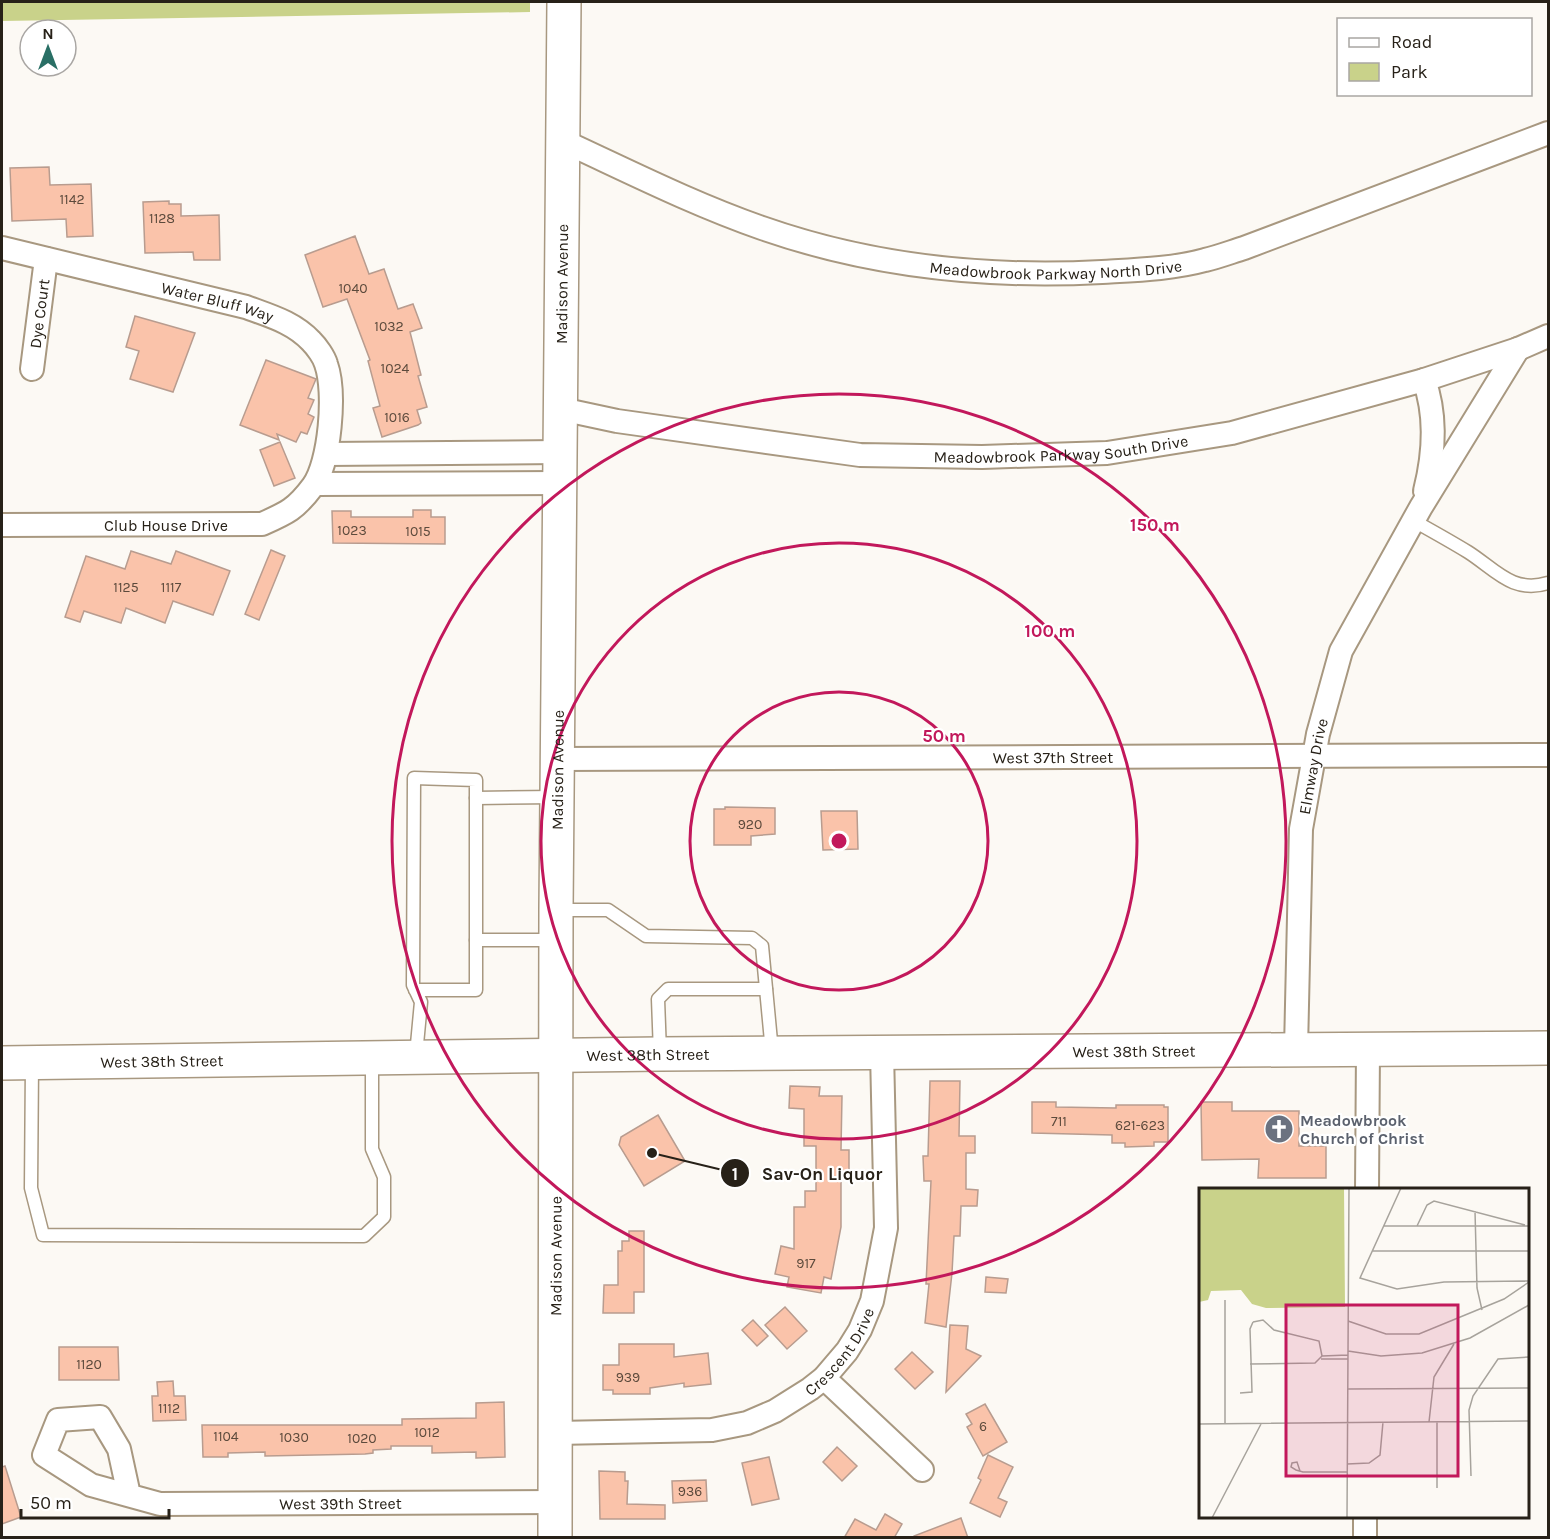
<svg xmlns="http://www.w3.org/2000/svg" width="1550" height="1539" viewBox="0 0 1550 1539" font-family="Karla,sans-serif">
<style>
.green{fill:#c9d28a}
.building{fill:#fac3aa;stroke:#b89c8f;stroke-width:1.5}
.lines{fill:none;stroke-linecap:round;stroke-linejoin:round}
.lane-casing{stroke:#a89880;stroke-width:15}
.street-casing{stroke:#a89880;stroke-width:26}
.secondary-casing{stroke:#a89880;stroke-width:36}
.lane{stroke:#fff;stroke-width:12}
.street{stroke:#fff;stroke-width:22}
.secondary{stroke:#fff;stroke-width:33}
.ring{fill:none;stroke:#c2185b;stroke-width:3}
.labels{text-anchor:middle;stroke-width:4.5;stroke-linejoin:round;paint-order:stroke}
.number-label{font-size:14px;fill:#5c4a3c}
.street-label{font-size:16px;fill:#272118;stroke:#fff}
.worship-label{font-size:16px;font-weight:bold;fill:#5b616d;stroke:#fff;text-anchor:start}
.inset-road{fill:none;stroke:#a7a39c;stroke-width:1.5}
.view{fill:#c2185b;fill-opacity:0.15;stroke:#c2185b;stroke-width:3}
.inset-edge{fill:none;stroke:#272118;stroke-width:3}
.centre{fill:#c2185b;stroke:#fff;stroke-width:3}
.ring-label{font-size:18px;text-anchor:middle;font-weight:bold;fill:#c2185b;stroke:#fff;stroke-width:4.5;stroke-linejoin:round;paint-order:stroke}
.leader{fill:none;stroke:#272118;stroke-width:2}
.callout-dot{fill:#272118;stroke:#fff;stroke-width:2}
.mark-label{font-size:18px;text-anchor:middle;font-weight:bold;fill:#fff}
.callout-label{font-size:18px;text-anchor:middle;font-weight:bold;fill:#272118;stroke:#fff;stroke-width:4.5;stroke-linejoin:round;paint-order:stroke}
</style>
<rect width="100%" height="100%" fill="#fcf9f4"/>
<!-- green -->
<polygon class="green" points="2,2 530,2 530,12 2,21"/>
<!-- building -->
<g class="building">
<polygon points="49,167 50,185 91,184 93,236 67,237 66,219 12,221 10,168"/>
<polygon points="169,201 169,204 181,204 181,216 219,215 220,260 194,260 193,252 145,253 143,202"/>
<polygon points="355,236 369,274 384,269 398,309 413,304 422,328 410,332 421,375 418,376 427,407 417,410 421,423 418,425 382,437 373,408 380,406 368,361 370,360 347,299 323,307 305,255"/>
<polygon points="135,316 195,333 173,392 130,379 139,351 126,347"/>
<polygon points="266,360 316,379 308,398 314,400 308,414 314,417 307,434 301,432 296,442 277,434 279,440 240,425"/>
<polygon points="280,442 295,478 274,486 260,450"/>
<polygon points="413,510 431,510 431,517 445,517 445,544 333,543 332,511 351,511 351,517 413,517"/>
<polygon points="271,550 285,556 259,620 245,614"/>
<polygon points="131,551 171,564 176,551 230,571 213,615 173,601 165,623 126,608 121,623 84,611 80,622 65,617 86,556 125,569"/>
<polygon points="725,807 775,808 775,834 751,836 751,845 714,845 714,809 725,809"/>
<polygon points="821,811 857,811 858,849 823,850"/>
<polygon points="930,1081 960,1081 959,1136 975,1136 975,1153 966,1153 966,1189 978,1190 977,1206 961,1206 960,1236 954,1236 952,1273 946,1327 925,1323 929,1284 926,1284 931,1181 924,1181 923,1156 928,1156"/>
<polygon points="790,1086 820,1087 819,1096 842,1096 841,1150 849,1150 849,1178 841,1178 841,1227 831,1279 824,1277 821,1293 787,1287 789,1277 775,1274 781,1246 794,1249 794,1207 805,1207 805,1191 816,1191 816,1146 804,1146 804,1109 789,1108"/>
<polygon points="1032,1102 1056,1102 1056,1107 1116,1108 1116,1105 1164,1105 1164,1107 1168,1107 1168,1142 1154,1142 1154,1146 1125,1147 1125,1143 1112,1143 1112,1135 1032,1133"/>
<polygon points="1201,1102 1232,1102 1232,1111 1299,1111 1299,1146 1326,1146 1326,1178 1258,1178 1259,1159 1202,1160"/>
<polygon points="658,1115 685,1161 644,1186 619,1145 621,1137"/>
<polygon points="629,1231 644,1231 644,1292 634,1292 634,1313 603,1313 604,1285 618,1285 618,1251 622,1251 622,1241 629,1241"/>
<polygon points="986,1277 1008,1279 1006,1293 985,1292"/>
<polygon points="785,1307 807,1331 787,1349 765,1325"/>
<polygon points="753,1320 768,1336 757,1346 742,1330"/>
<polygon points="950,1325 968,1326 966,1349 981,1356 946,1392"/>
<polygon points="619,1344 674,1344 674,1357 708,1353 711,1384 684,1387 684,1383 650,1388 650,1394 613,1394 613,1390 603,1390 603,1365 619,1365"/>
<polygon points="59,1347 118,1347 119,1380 59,1380"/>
<polygon points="912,1352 933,1372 915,1389 895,1369"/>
<polygon points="173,1381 174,1396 185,1396 186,1420 153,1421 152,1396 158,1396 157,1382"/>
<polygon points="504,1402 505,1457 476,1458 476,1452 432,1453 432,1446 391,1446 391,1449 373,1450 373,1453 365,1454 265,1456 265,1452 228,1453 228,1457 203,1457 202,1425 402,1425 402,1419 476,1418 476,1403"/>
<polygon points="985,1404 1007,1442 983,1456 967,1427 972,1424 966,1414"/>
<polygon points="837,1447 857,1466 842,1481 823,1462"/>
<polygon points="988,1455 1013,1467 998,1498 1007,1502 1000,1517 970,1503 981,1480 978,1478"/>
<polygon points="769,1457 779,1499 752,1505 742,1463"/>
<polygon points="5,1466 21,1517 2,1524 2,1467"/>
<polygon points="599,1471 625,1472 625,1481 628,1481 627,1504 665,1505 665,1519 600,1519"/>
<polygon points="706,1480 707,1501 673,1503 672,1481"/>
<polygon points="885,1514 902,1524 894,1538 844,1538 855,1519 876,1530"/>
<polygon points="961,1518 968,1538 914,1538 914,1536"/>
</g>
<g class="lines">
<!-- lane casing -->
<g class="lane-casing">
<g id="lane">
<path d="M1414,521C1432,531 1450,541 1468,552C1495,569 1512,594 1548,583"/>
<polyline points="476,798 556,797"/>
<polyline points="557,910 608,910 646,936 752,938 762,946 772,1052"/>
<polyline points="476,940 555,940"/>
<polyline points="415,990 476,990 476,780 414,778 413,985 421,1002 416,1055"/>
<polyline points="660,1053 658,999 668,989 766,989"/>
<polyline points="32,1063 31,1188 43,1235 364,1236 384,1217 384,1177 372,1149 372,1060"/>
</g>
</g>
<!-- street casing -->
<g class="street-casing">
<g id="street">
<path id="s1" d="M563,141C628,171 693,204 762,228C870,266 988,278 1102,272C1136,270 1172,269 1205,260C1218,257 1231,252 1244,248L1548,133"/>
<path id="s2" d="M2,248L246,307C270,316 293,322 311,341C317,347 324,357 326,364C336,392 330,463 313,486C296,509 287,513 262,524L2,525"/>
<path id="s3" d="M32,369L46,259"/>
<path d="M1424,380C1437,416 1434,455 1425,491"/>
<path id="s4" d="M561,409L617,421L860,455L982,457L1107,453L1232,433L1424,380L1518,349L1548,336"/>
<polyline points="326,454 560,452"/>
<polyline points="315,484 560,483"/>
<path id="s5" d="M557,759L1548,755"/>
<path id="s6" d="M1296,1049L1301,829L1318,734L1341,651L1421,507L1518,349"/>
<polyline points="1367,1190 1368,1049"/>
<polyline points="824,1378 922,1470"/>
<path id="s7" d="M556,1433L712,1430L747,1423L775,1411L810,1389L824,1378L847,1351L860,1330L872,1301L886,1228L882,1052"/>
<path id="s8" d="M129,1495L119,1449L100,1417L58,1420L44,1455L91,1485L160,1504L556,1502"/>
<polyline points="1365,1538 1365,1516"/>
</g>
</g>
<!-- secondary casing -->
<g class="secondary-casing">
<g id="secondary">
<path id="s9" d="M2,1063L660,1054L1548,1048"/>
<path id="s10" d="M555,1538L556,910L564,2"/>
</g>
</g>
<!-- lane -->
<use href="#lane" class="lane"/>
<!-- street -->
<use href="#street" class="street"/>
<!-- secondary -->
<use href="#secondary" class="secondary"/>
</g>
<!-- distance rings -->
<g class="ring">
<circle cx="839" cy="841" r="149"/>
<circle cx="839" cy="841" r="298"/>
<circle cx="839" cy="841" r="447"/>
</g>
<!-- icons -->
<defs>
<g id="church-disc" transform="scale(1.5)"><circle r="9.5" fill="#6b7280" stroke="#fff"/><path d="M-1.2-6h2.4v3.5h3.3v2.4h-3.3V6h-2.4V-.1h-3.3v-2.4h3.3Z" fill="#fff"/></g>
</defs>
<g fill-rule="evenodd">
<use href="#church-disc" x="1279" y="1129"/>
</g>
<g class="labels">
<!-- number labels -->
<g class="number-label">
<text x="72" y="204">1142</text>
<text x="162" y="223">1128</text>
<text x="353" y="293">1040</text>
<text x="389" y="331">1032</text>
<text x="395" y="373">1024</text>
<text x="397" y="422">1016</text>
<text x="352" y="535">1023</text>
<text x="418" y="536">1015</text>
<text x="126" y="592">1125</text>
<text x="171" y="592">1117</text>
<text x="750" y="829">920</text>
<text x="1059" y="1126">711</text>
<text x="1140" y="1130">621-623</text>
<text x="806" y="1268">917</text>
<text x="89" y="1369">1120</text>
<text x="628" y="1382">939</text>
<text x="169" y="1413">1112</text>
<text x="983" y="1431">6</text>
<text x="427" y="1437">1012</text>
<text x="226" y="1441">1104</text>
<text x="294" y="1442">1030</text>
<text x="362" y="1443">1020</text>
<text x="690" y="1496">936</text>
</g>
<!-- street labels -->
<g class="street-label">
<text dy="6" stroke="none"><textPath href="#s1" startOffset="516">Meadowbrook Parkway North Drive</textPath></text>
<text dy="6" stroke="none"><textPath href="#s10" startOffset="1254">Madison Avenue</textPath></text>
<text dy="6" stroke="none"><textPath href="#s2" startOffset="222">Water Bluff Way</textPath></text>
<text dy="6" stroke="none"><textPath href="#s3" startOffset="56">Dye Court</textPath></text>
<text dy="6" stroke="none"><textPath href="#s4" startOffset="504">Meadowbrook Parkway South Drive</textPath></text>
<text x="166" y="531">Club House Drive</text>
<text dy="6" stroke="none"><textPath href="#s5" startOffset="496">West 37th Street</textPath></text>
<text dy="6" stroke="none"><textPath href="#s6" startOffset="284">Elmway Drive</textPath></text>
<text dy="6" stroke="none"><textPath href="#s10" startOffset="768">Madison Avenue</textPath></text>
<text dy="6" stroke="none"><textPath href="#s9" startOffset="1132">West 38th Street</textPath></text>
<text dy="6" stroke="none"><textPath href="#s9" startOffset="646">West 38th Street</textPath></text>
<text dy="6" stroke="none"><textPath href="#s9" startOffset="160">West 38th Street</textPath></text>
<text dy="6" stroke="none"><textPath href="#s10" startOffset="282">Madison Avenue</textPath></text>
<text dy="6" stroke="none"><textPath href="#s7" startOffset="312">Crescent Drive</textPath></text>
<text dy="6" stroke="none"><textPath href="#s8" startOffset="472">West 39th Street</textPath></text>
</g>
<!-- worship labels -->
<g class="worship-label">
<text x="1300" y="1126">Meadowbrook<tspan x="1300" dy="18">Church of Christ</tspan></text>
</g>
</g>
<!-- overview -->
<g transform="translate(1199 1188)">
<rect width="330" height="330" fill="#fcf9f4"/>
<path d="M0,0H145L146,119L67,120L53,116L42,102L12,103L9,112L0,114Z" fill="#c9d28a"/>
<path class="inset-road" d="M202,0L161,90L198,101L245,94L330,93M276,23L278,100L283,122M185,38H330M218,38L228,17L235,13L326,37M174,63H330M26,112V236M149,133L187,146H220L305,111L330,94M54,134L64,132L75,142L120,153L123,168M149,163L182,168L223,165L271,150L330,117M123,168L149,167M122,171H149M51,176L116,175L123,168M149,201L330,200M41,205L53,204L51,141L54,134M230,234L235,189L255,156M0,236L330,233M148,276L170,275L181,267L184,234M101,283L98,274L93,275L92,279L97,282L104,284H148M272,288L270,222L274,208L299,171L330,169M238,300V234M13,330L62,236M148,330L150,0"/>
<path class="view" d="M87,117H259V288H87Z"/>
<rect width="330" height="330" class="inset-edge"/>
</g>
<circle cx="839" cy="841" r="9" class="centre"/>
<g class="ring-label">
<text x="1155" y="531">150 m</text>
<text x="1050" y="637">100 m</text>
<text x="944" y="742">50 m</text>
</g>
<!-- callouts -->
<path class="leader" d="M652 1153L735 1173"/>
<g class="callout-dot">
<circle cx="652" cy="1153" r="6"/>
<circle cx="735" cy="1173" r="15"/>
</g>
<g class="mark-label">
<text x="735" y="1180">1</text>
</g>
<g class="callout-label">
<text x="822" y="1180">Sav-On Liquor</text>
</g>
<!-- border -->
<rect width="1550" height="1539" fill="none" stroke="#272118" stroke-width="6"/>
<!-- legend -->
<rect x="1337" y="18" width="195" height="78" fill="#ffffff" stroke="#a9a6a3" stroke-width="1.5"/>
<rect x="1349" y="38" width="30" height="9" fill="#ffffff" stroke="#a9a6a3" stroke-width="1.5"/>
<text x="1391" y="48" font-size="18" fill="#272118">Road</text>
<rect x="1349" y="63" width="30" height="18" fill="#c9d28a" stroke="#a9a6a3" stroke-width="1.5"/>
<text x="1391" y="78" font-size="18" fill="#272118">Park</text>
<!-- north arrow -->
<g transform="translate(48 48)"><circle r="28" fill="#ffffff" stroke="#a9a6a3" stroke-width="1.5"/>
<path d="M0-4.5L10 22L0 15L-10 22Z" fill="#296f65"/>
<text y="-9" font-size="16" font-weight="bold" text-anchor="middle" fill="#272118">N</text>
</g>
<!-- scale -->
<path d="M21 1509v9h148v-9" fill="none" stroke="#272118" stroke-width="3"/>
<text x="30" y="1509" font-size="18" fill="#272118" stroke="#ffffff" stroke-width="4.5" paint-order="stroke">50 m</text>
</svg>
